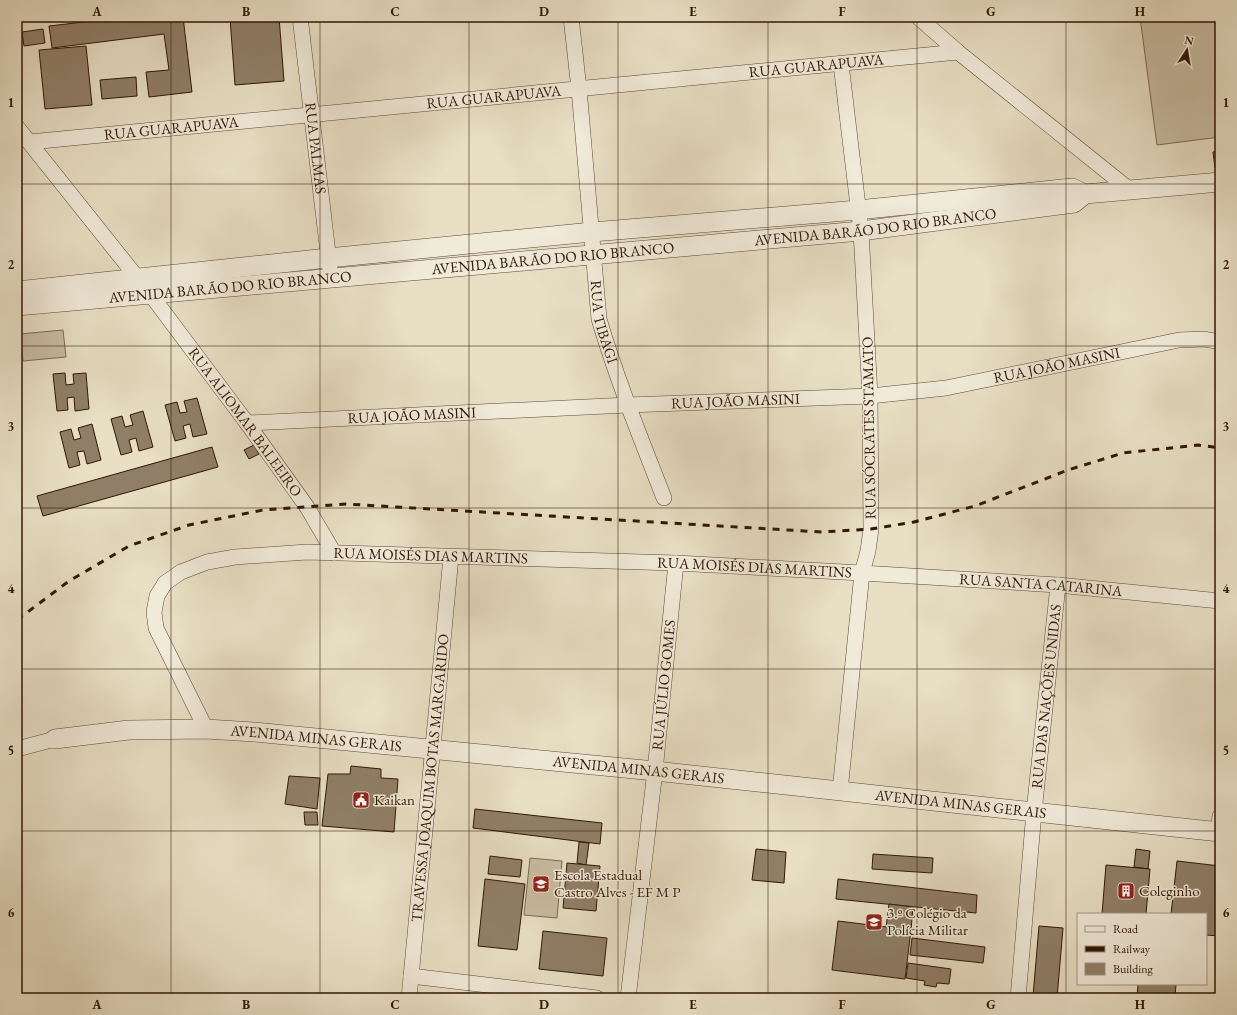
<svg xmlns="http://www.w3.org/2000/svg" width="1237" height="1015" viewBox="0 0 1237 1015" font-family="'EB Garamond',serif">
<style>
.pitch{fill:#c9bda3;stroke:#7c6a54}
.building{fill:#907f68;stroke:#301604}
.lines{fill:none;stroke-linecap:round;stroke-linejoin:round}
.minor-casing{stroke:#5e4834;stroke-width:16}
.tertiary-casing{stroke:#5e4834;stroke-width:20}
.minor{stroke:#f0ead9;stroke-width:15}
.tertiary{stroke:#f0ead9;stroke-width:19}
.rail{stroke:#301604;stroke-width:3;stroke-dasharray:7 7;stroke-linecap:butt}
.grid{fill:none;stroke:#301604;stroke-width:1;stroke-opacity:0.55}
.labels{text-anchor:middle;stroke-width:3;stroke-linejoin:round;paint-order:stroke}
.street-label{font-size:15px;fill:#301604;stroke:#f0ead9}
.poi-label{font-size:15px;fill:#301604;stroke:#f0ead9;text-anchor:start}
.neatline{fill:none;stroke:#301604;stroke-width:1.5}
.grid-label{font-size:13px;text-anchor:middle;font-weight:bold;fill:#301604}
</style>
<rect width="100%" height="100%" fill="#e8dfc4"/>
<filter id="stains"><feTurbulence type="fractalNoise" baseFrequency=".005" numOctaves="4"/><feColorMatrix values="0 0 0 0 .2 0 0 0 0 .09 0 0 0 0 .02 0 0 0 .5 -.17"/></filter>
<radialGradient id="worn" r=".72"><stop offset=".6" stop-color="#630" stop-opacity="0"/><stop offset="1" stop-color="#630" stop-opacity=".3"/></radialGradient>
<!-- pitch -->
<g class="pitch">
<polygon points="1140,17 1220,17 1220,137 1157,145"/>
<polygon points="63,330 66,357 23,361 20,334"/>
<polygon points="530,858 562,861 557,918 524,915"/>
</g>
<!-- building -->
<g class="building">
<polygon points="127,17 183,17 192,92 149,97 146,72 169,70 164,34 52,48 49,26"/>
<polygon points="244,17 279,17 284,81 235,85 230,18"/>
<polygon points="43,29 45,43 24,46 22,32"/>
<polygon points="86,46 92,105 45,109 39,50"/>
<polygon points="136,77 137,96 102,99 100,80"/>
<polygon points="1220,151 1220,168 1215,168 1213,152"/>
<polygon points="65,373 66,385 74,384 73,374 86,373 89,409 75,411 74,397 67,398 68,410 57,411 53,374"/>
<polygon points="197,398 207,434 193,437 190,424 183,426 186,438 175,441 165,405 177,402 180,413 187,412 184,401"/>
<polygon points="143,411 153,447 139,451 136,438 129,440 132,452 121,455 111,419 122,416 125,427 133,425 130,415"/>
<polygon points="92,424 101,460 87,464 84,451 77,452 80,465 69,468 60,432 71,429 74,440 81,438 78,428"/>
<polygon points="254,445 259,454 249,459 244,450"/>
<polygon points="212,447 218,467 43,516 37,496"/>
<polygon points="351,766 381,769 381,778 398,779 394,832 322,826 328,774 350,774"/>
<polygon points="289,776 320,778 317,809 285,804"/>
<polygon points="475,809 602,823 600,844 473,828"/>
<polygon points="304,812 317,812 318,825 305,825"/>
<polygon points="579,842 589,843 586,865 577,863"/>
<polygon points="756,849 786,852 784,883 752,880"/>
<polygon points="1136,849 1150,851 1148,869 1134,867"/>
<polygon points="873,854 933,858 932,873 872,869"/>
<polygon points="490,856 522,860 520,877 488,874"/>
<polygon points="1177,861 1220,866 1220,936 1206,935 1206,914 1171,914"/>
<polygon points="567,863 600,866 596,911 563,908"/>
<polygon points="1106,865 1150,869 1146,914 1102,914"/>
<polygon points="485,879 525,884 517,950 478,946"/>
<polygon points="838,879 977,895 976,913 836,899"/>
<polygon points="889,904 913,907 911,930 886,928"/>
<polygon points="838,921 911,930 905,979 832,970"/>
<polygon points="1039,926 1063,928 1057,998 1033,996"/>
<polygon points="543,931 607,938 603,976 539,969"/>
<polygon points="912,938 985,947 983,963 910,955"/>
<polygon points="908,963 951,969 949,984 937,983 936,987 924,985 925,981 906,978"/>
<polygon points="1138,984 1176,984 1175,998 1137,998"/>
<polygon points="1192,995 1216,998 1191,998"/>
</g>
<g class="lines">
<!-- minor casing -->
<g class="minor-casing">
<g id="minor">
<path id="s1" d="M300,17L331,278"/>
<path id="s2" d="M571,17L579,89L599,319C617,380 641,439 664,498"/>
<polyline points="918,17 958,52 1130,190"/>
<path id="s3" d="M17,127L151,295L247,423L307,507L334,553"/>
<path id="s4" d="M30,142L958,52"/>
<path id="s5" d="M247,423L628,405L870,396L946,388L1179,340L1204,339L1220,342"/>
<path id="s6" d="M206,729L156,628L154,612L157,596L165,583L181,572L207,562L235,557L307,552L676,563L862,573L1058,585L1220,601"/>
<polyline points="17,749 55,739"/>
<polyline points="840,791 862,573 868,551 871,529 870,396 861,231 841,64"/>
<polyline points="1218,832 1220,816"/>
<polyline points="411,976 597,998"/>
<path id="s7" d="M409,998L451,557"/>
<path id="s8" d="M628,998L655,771L676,563"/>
<path id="s9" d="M1018,998L1034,812L1058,585"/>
</g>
</g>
<!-- tertiary casing -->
<g class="tertiary-casing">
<g id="tertiary">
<polyline points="17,291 328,258 592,232 858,210 1072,188 1085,194 1220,182"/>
<path id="s10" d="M17,306L861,231L1074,203L1085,194"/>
<path id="s11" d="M55,739L129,730L206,729L254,732L655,771L1220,832"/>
</g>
</g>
<!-- minor -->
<use href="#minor" class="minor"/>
<!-- tertiary -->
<use href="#tertiary" class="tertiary"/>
<!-- rail -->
<polyline class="rail" points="17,620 69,581 129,546 189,525 263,510 346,504 822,532 871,529 914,522 975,506 1068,470 1123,453 1198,445 1220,448"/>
</g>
<!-- grid -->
<path class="grid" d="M171,17V998M320,17V998M469,17V998M618,17V998M768,17V998M917,17V998M1066,17V998M17,184H1220M17,346H1220M17,508H1220M17,669H1220M17,831H1220"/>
<!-- icons -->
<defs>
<g id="civic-square" transform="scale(0.9)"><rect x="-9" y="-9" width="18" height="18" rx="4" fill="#8f2418" stroke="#f0ead9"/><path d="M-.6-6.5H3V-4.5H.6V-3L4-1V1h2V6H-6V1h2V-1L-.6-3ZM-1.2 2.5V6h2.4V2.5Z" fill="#fff"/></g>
<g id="school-square" transform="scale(0.9)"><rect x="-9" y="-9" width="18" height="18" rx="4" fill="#8f2418" stroke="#f0ead9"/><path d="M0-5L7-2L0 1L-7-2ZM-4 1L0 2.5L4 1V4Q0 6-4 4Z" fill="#fff"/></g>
<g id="building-square" transform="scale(0.9)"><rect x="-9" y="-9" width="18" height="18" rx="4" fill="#8f2418" stroke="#f0ead9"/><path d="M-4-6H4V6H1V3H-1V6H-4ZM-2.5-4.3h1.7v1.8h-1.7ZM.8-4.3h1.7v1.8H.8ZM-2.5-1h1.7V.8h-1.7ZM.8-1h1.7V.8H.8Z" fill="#fff"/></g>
</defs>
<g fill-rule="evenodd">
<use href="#civic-square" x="361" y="800"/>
<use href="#school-square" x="541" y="884"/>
<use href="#building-square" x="1126" y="891"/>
<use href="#school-square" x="874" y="922"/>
</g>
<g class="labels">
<!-- street labels -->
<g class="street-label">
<text dy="5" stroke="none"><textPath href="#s4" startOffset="790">RUA GUARAPUAVA</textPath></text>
<text dy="5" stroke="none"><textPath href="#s4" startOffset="466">RUA GUARAPUAVA</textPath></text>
<text dy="5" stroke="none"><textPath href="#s4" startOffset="142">RUA GUARAPUAVA</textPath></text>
<text dy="5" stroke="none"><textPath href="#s1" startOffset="132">RUA PALMAS</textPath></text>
<text dy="5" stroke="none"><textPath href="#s10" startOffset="862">AVENIDA BARÃO DO RIO BRANCO</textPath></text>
<text dy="5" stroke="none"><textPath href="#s10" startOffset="538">AVENIDA BARÃO DO RIO BRANCO</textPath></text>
<text dy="5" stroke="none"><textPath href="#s10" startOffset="214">AVENIDA BARÃO DO RIO BRANCO</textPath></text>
<text dy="5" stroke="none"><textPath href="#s2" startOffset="307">RUA TIBAGI</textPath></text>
<text dy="5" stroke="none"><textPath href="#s5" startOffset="813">RUA JOÃO MASINI</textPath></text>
<text dy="5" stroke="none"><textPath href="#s5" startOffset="489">RUA JOÃO MASINI</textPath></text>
<text dy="5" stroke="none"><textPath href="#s5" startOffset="165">RUA JOÃO MASINI</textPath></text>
<text dy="5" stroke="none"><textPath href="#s3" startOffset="373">RUA ALIOMAR BALEEIRO</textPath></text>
<text transform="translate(869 428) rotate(-91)" y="5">RUA SÓCRATES STAMATO</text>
<text dy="5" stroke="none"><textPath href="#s6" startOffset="432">RUA MOISÉS DIAS MARTINS</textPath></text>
<text dy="5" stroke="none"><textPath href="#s6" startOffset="756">RUA MOISÉS DIAS MARTINS</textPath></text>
<text dy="5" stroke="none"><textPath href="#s6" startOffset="1043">RUA SANTA CATARINA</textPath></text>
<text dy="5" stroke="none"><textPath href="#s8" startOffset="315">RUA JÚLIO GOMES</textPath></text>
<text dy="5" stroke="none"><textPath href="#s9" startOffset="303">RUA DAS NAÇÕES UNIDAS</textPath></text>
<text dy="5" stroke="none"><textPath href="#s11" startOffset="262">AVENIDA MINAS GERAIS</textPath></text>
<text dy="5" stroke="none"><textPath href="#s11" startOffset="586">AVENIDA MINAS GERAIS</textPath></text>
<text dy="5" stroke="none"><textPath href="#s7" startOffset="221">TRAVESSA JOAQUIM BOTAS MARGARIDO</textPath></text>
<text dy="5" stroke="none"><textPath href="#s11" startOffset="910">AVENIDA MINAS GERAIS</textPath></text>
</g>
<!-- poi labels -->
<g class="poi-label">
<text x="374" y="805">Kaikan</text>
<text x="554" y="880">Escola Estadual<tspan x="554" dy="17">Castro Alves - EF M P</tspan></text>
<text x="1139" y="896">Coleginho</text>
<text x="887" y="918">3.º Colégio da<tspan x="887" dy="17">Polícia Militar</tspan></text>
</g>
</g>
<!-- margin -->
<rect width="1237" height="1015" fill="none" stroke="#e8dfc4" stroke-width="44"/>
<!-- legend -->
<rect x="1077" y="913" width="130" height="72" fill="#f0ead9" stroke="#a39584"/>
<rect x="1085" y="926" width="20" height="6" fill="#f0ead9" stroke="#a39584"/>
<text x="1113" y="933" font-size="12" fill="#301604">Road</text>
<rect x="1085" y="946" width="20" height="6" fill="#301604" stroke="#a39584"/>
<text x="1113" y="953" font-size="12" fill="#301604">Railway</text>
<rect x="1085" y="963" width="20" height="12" fill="#907f68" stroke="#a39584"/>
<text x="1113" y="973" font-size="12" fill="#301604">Building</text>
<!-- north arrow -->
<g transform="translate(1187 50) rotate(12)" stroke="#f0ead9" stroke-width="3" paint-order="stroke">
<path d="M0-3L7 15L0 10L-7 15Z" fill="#301604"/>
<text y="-6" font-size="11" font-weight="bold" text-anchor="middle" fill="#301604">N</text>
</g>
<rect x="22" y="22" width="1193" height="971" class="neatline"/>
<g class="grid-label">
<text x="97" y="16">A</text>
<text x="246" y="16">B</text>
<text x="395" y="16">C</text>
<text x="544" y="16">D</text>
<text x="693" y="16">E</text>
<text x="842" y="16">F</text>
<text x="991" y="16">G</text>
<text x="1140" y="16">H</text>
<text x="11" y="107">1</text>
<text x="1226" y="107">1</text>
<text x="11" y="269">2</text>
<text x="1226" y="269">2</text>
<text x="11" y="431">3</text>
<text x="1226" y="431">3</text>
<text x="11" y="593">4</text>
<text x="1226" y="593">4</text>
<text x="11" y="755">5</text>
<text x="1226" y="755">5</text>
<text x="11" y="917">6</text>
<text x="1226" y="917">6</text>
<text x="97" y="1009">A</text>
<text x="246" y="1009">B</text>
<text x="395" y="1009">C</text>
<text x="544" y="1009">D</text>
<text x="693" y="1009">E</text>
<text x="842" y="1009">F</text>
<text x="991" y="1009">G</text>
<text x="1140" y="1009">H</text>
</g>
<rect width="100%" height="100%" filter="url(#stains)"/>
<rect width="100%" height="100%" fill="url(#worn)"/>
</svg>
